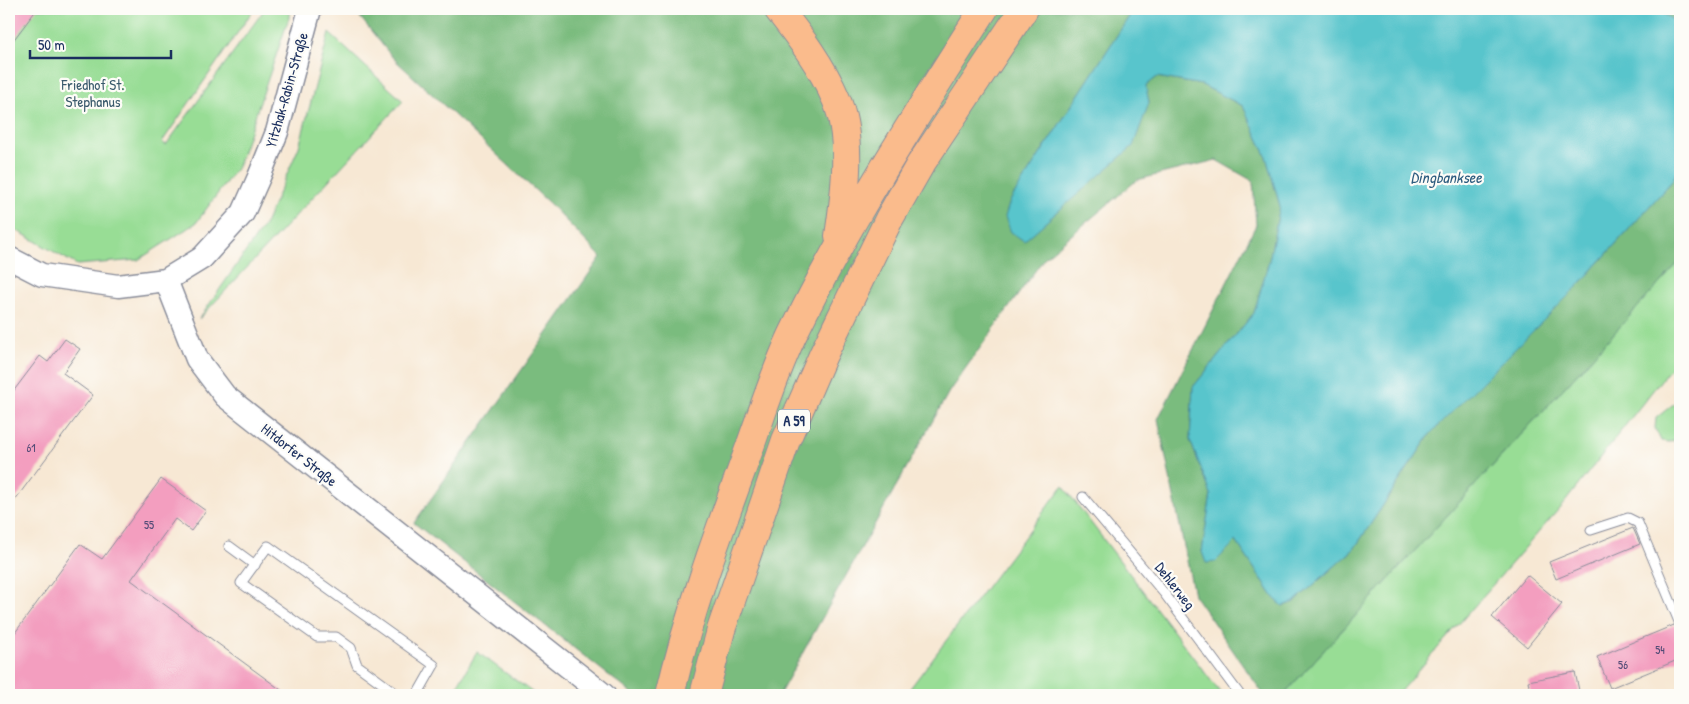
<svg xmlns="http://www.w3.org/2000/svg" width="1689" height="704" viewBox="0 0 1689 704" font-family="'Patrick Hand',sans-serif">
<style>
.green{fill:#98dd95;stroke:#5a867a}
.forest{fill:#7abc7e;stroke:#4a766e}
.water{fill:#58c5cc;stroke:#3a7a95}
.building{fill:#f39ebf}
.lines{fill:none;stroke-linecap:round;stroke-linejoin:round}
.service-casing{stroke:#898c99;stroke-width:11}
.tertiary-casing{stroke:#898c99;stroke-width:25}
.motorway-casing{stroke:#898c99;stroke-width:30}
.service{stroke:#fff;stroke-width:9}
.tertiary{stroke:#fff;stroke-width:22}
.motorway{stroke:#fabb8c;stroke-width:28}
.labels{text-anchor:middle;stroke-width:4.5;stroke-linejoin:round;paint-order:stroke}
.number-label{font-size:12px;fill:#514b76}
.shield{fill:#fdfcf7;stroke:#5f6c8c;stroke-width:1}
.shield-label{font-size:14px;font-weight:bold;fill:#1b2f5e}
.park-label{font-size:15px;fill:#3a5a6c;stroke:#fdfcf7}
.street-label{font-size:15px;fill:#1b2f5e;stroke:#fdfcf7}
.water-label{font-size:16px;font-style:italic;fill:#2d5c7f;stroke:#fdfcf7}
</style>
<rect width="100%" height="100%" fill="#fdfcf7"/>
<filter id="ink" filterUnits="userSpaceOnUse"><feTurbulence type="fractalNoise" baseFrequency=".02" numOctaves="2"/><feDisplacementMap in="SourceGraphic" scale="10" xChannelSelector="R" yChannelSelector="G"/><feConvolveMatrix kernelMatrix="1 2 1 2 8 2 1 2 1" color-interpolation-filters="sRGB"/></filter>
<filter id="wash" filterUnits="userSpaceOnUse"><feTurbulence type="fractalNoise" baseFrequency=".0096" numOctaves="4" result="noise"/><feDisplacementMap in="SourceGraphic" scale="20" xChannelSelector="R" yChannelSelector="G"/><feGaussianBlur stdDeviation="1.12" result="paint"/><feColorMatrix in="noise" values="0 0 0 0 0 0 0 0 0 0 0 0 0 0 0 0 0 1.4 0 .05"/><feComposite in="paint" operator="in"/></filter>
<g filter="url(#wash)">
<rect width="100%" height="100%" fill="#f7e8d4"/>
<!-- green -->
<g class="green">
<polygon points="9,9 254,9 162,142 166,145 264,10 292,9 238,166 196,223 138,260 77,265 9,226"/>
<polygon points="329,33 403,101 199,319 265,224 299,147"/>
<polygon points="1680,261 1680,356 1565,502 1397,695 1283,695"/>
<polygon points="1676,402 1680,406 1680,438 1670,442 1661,441 1655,428 1656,418"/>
<polygon points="1063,486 1222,695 905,695"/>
<polygon points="477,652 536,695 452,695"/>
</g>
<!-- forest -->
<g class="forest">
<polygon points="360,9 1134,9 1010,201 1024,240 1149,103 1145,86 1157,77 1202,85 1243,106 1265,153 1280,206 1269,261 1254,313 1193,387 1190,440 1211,494 1202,552 1215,562 1236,541 1274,598 1283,606 1294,602 1354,549 1431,433 1578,286 1672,181 1680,166 1680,261 1283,695 1264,695 1194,595 1158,419 1256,225 1253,181 1216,160 1137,180 1045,257 950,390 779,695 634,695 414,523 601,257 549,203 393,58 360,17"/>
<polygon points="1655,9 1680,9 1680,24"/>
</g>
<!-- water -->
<polygon class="water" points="1134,9 1655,9 1680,24 1680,166 1672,181 1578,286 1431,433 1354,549 1294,602 1283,606 1274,598 1236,541 1215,562 1206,563 1202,552 1211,494 1190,440 1193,387 1254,313 1269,261 1280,206 1265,153 1243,106 1202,85 1157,77 1146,86 1149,103 1133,146 1024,241 1011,232 1005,217 1010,201"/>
<g id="blocks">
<!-- building -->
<g class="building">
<polygon points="14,9 37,9 9,46 9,16"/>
<polygon points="65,339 80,349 63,373 93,395 9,508 9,397 40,356 48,362"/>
<polygon points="161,479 206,511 191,531 175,519 131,580 288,695 9,695 9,641 80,544 102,559"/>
<polygon points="1633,528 1640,544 1556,579 1549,562"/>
<polygon points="1527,575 1562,604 1527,647 1492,617"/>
<polygon points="1674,625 1680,630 1680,659 1610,688 1597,657"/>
<polygon points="1575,672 1580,695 1531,695 1528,681"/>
</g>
</g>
</g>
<g filter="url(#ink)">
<use href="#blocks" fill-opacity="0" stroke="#898c99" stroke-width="1"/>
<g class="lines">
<!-- service casing -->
<g class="service-casing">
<g id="service">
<polyline points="1083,497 1164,593 1240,695"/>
<polyline points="1591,530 1628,518 1638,523 1680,624"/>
<polyline points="229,546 255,565"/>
<polyline points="398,695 357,665 351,648 336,637 317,637 241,583 268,546 434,665 417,695"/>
</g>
</g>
<!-- tertiary casing -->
<g class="tertiary-casing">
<g id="tertiary">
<polyline points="9,258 42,275 118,286 166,280 202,258 243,213 259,177 277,132 310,9"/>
<polyline points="166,280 197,359 225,396 604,695"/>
</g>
</g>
<!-- motorway casing -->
<g class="motorway-casing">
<g id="motorway">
<path d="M778,9C800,37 822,66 836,99C853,137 845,196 839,236"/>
<path d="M670,695C688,617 715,542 743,466C759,423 773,376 793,334C848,221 916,115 984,9"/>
<polyline points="704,695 721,630 786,440 823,355 889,219 920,165 1024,9"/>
</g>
</g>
<!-- service -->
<use href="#service" class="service"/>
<!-- tertiary -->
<use href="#tertiary" class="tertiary"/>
<!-- motorway -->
<use href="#motorway" class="motorway"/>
</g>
</g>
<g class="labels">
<!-- number labels -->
<g class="number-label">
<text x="31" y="452">61</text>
<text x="149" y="529">55</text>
<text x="1660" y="654">54</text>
<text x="1623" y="669">56</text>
</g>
<!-- shield labels -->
<rect class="shield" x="778" y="409.5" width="32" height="23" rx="4"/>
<g class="shield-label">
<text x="794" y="426">A 59</text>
</g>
<!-- park labels -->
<g class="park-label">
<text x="93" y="90">Friedhof St.<tspan x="93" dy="17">Stephanus</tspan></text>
</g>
<!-- street labels -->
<g class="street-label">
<text transform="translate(287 90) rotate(-74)" y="5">Yitzhak-Rabin-Straße</text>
<text transform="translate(299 455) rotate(38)" y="5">Hitdorfer Straße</text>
<text transform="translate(1175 586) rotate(52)" y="5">Dehlerweg</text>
</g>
<!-- water labels -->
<g class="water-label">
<text x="1446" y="183">Dingbanksee</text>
</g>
</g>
<!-- margin -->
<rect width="1689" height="704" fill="none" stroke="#fdfcf7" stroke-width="30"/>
<!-- scale -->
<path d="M30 50v8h141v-8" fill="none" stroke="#1b2f5e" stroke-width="2.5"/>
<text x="38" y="50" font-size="15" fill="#1b2f5e" stroke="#fdfcf7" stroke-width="4" paint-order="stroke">50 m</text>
</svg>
